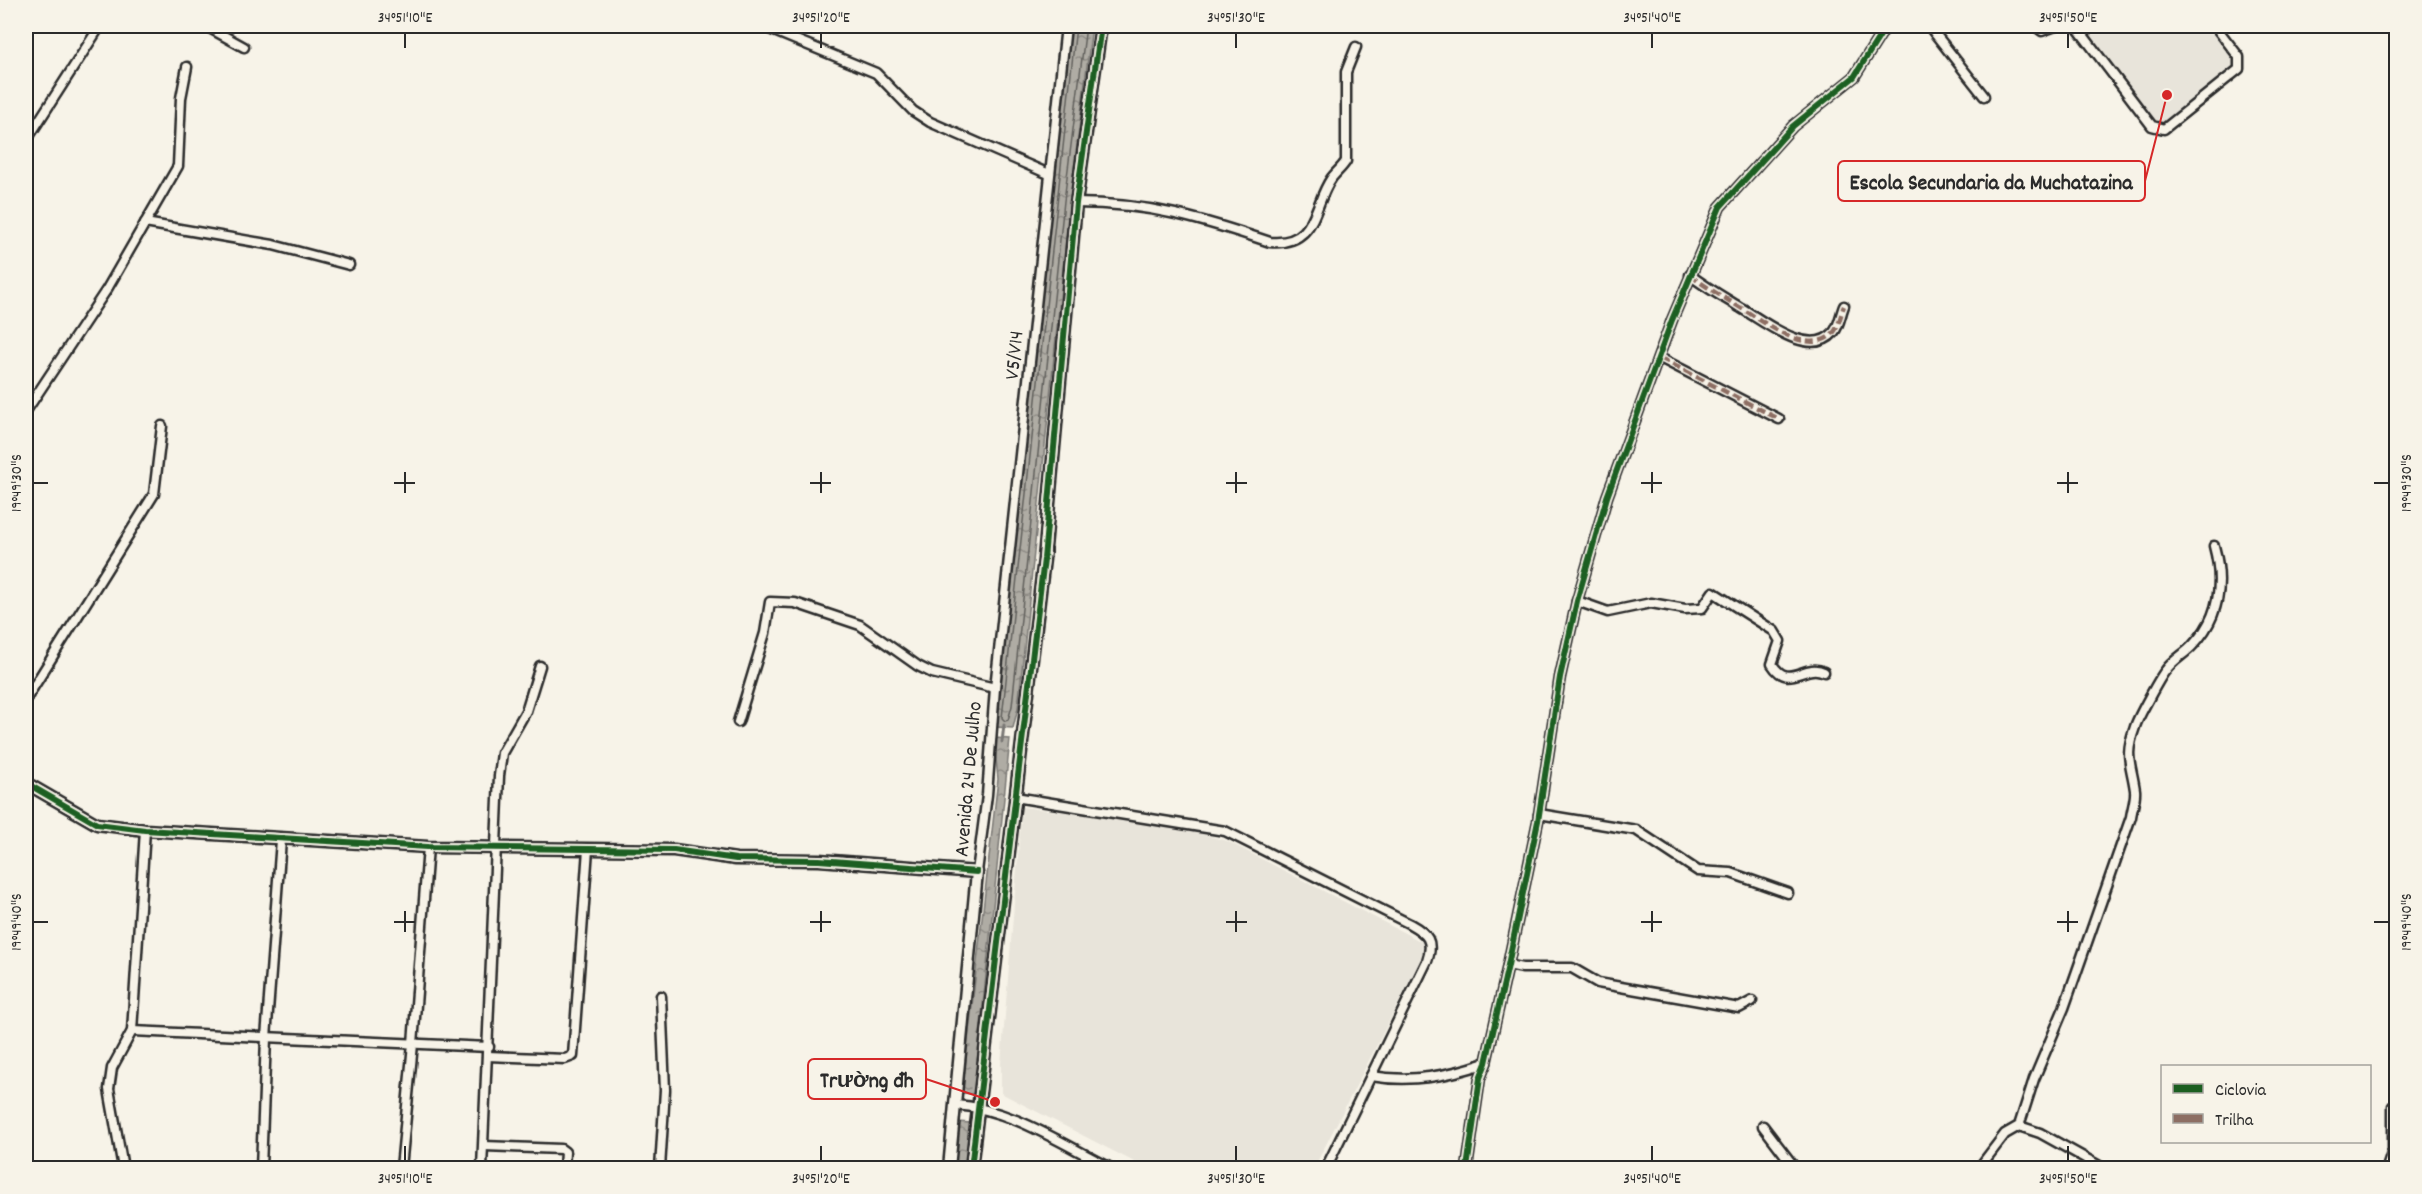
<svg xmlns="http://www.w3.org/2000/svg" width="2422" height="1194" viewBox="0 0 2422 1194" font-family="Dekko,sans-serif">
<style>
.built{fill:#e8e4da}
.water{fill:url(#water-ripples);stroke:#7a7874;stroke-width:1.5}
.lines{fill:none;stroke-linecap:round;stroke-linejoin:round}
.shore{stroke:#605f5b;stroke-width:1.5}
.stream{stroke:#7a7874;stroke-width:3}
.minor-casing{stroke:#2b2b2b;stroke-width:13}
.tertiary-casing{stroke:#2b2b2b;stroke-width:15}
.minor{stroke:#f7f3e8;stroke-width:8}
.tertiary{stroke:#f7f3e8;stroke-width:10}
.quiet{stroke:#8d6e63;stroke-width:4.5;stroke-dasharray:9 4.5;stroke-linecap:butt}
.cycleway-casing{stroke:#f7f3e8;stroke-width:10}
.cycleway{stroke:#1b5e20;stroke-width:6}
.ticks{fill:none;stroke:#2b2b2b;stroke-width:2}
.labels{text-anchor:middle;stroke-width:5;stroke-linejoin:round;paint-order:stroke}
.street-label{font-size:21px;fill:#2b2b2b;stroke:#f7f3e8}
.leader{fill:none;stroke:#d62828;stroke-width:2}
.callout-dot{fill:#d62828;stroke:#f7f3e8;stroke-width:2}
.callout{fill:#f7f3e8;stroke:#d62828;stroke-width:2}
.callout-label{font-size:22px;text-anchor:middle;font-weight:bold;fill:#2b2b2b}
.neatline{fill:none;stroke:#2b2b2b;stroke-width:2}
.ticks-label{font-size:15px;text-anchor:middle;fill:#2b2b2b}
</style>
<defs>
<pattern id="water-ripples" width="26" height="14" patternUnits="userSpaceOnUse" patternTransform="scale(1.5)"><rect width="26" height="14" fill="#afaca4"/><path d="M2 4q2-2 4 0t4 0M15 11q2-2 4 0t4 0" fill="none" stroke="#8f8c86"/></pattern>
</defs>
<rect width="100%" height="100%" fill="#f7f3e8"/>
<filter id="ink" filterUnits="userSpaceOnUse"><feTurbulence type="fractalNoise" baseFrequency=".0167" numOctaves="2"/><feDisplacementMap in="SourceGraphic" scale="12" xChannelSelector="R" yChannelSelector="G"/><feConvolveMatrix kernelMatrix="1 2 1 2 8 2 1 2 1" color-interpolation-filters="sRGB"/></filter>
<g filter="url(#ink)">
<!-- built -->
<g class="built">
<polygon points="2082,26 2212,26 2241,63 2158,126"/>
<polygon points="1022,807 1167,824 1227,841 1422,942 1426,949 1314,1168 1146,1168 1001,1093 1001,1064"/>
</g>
<!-- water -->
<g class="water">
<polygon points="1071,26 1092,26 1070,201 1018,708 1013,728 995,727"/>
<polygon points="994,738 1010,739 974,1094 962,1093 998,779"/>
<polygon points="957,1122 970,1123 965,1168 953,1168"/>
</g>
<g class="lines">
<!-- shore -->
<polyline class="shore" points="1076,26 1002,718 1005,721 1008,720 1012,706 1064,201 1086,26"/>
<!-- stream -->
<polyline class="stream" points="1002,742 1004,725"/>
<!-- minor casing -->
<g class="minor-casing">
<g id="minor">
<polyline points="206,26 244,47"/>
<polyline points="762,26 876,73 913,111 930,122 1049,174"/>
<polyline points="1929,26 1984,96"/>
<polyline points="2035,26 2042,31 2056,26"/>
<polyline points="2076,26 2152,126 2164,129 2239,69 2239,57 2215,26"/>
<polyline points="26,141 100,26"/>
<path d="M1076,203C1149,203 1202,219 1270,242C1317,246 1313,205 1331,179C1335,173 1342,168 1346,161V72L1356,47"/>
<polyline points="145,223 273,245 349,265"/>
<path d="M1690,275C1707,288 1723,297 1741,308C1762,320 1810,360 1834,332C1839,326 1841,313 1844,306"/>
<polyline points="1660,358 1779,419"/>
<polyline points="26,411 107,289 178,166 181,98 187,67"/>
<path d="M1577,601L1608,612L1651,603L1685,609L1702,608L1713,592L1774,631L1780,641L1772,664C1789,691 1804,662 1824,672"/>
<polyline points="995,688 1066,26"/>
<polyline points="26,699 154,494 162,426"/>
<polyline points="738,722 765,633 770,602 795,603 860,625 918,666 932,673 995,688 987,795 977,872"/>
<path d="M1015,797L1225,831L1410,924C1428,934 1434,941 1427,961L1326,1168"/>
<polyline points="1539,814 1636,830 1698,871 1731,873 1788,893"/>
<polyline points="1508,965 1522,968 1572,968 1598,983 1739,1008 1752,1001"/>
<polyline points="132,1031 489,1047"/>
<polyline points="488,1056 565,1059 573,1056 588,849"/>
<path d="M1371,1076C1411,1083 1448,1076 1486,1063"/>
<path d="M955,1105C1010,1108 1062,1144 1111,1168"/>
<polyline points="1763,1126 1795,1168"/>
<polyline points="2019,1126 2040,1133 2103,1168"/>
<polyline points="484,1146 561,1149 565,1152 564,1168"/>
<polyline points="123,1168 109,1089 112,1068 132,1031 145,830"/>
<polyline points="261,1168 266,1038 281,840"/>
<polyline points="401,1168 413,1044 428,847"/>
<polyline points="482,1168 499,776 502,753 526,711 540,666"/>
<polyline points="660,1168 665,1090 661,996"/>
<polyline points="1467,1168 1480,1078 1486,1063 1508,965 1538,821 1560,677 1577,601 1607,497 1672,320 1720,207 1793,126 1854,77 1886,26"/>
<path d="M1979,1168L2005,1134L2019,1126L2034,1079L2064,1008L2131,817C2132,809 2136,798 2135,790C2131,762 2124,757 2135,727C2137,719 2161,675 2166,670C2173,660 2185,654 2193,645C2220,617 2224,583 2214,546"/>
<polyline points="2387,1168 2393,1150 2393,1106 2396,1103"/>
</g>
</g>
<!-- tertiary casing -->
<g class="tertiary-casing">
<g id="tertiary">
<polyline points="26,783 97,824 145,830 428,847 674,850 736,859 819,860 977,872 949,1168"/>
<polyline points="971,1168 1044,559 1076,203 1101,26"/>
</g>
</g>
<!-- minor -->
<use href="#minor" class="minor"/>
<!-- tertiary -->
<use href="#tertiary" class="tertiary"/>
<!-- quiet -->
<g class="quiet">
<path d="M1690,275C1707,288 1723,297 1741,308C1762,320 1810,360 1834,332C1839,326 1841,313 1844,306"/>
<polyline points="1660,358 1779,419"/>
</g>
<!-- cycleway casing -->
<g class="cycleway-casing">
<g id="cycleway">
<polyline points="26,783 97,824 145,830 428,847 674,850 736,859 819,860 977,872"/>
<polyline points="971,1168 1044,559 1076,203 1101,26"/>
<polyline points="1467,1168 1480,1078 1486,1063 1508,965 1538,821 1560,677 1577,601 1607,497 1672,320 1720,207 1793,126 1854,77 1886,26"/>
</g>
</g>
<!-- cycleway -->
<use href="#cycleway" class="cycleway"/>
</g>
</g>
<!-- ticks -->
<path class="ticks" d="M405,33V48M821,33V48M1236,33V48M1652,33V48M2068,33V48M405,472V493M821,472V493M1236,472V493M1652,472V493M2068,472V493M33,483H48M394,483H415M810,483H831M1226,483H1247M1641,483H1662M2057,483H2078M2374,483H2389M405,911V932M821,911V932M1236,911V932M1652,911V932M2068,911V932M33,922H48M394,922H415M810,922H831M1226,922H1247M1641,922H1662M2057,922H2078M2374,922H2389M405,1146V1161M821,1146V1161M1236,1146V1161M1652,1146V1161M2068,1146V1161"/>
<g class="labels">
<!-- street labels -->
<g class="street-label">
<text transform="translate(1013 355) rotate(-84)" y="7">V5/V14</text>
<text transform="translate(967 779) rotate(-85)" y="7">Avenida 24 De Julho</text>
</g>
</g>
<!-- callouts -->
<path class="leader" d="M2167 95L2145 181M995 1102L926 1079"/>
<g class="callout-dot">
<circle cx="2167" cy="95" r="6"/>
<circle cx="995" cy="1102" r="6"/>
</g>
<g class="callout">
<rect x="1838" y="161" width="307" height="40" rx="6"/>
<rect x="808" y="1059" width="118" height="40" rx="6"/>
</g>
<g class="callout-label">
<text x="1991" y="189">Escola Secundaria da Muchatazina</text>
<text x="867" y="1087">Trường đh</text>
</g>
<!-- margin -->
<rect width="2422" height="1194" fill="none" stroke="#f7f3e8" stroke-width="66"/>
<!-- legend -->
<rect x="2161" y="1065" width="210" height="78" fill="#f7f3e8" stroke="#a5a39c" stroke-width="1.5"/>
<rect x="2173" y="1084" width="30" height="9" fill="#1b5e20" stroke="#a5a39c" stroke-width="1.5"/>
<text x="2215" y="1095" font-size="18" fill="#2b2b2b">Ciclovia</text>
<rect x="2173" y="1114" width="30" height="9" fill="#8d6e63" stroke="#a5a39c" stroke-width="1.5"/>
<text x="2215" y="1125" font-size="18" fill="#2b2b2b">Trilha</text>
<rect x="33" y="33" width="2356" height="1128" class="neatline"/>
<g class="ticks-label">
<text x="405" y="22">34°51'10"E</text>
<text x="821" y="22">34°51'20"E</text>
<text x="1236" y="22">34°51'30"E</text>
<text x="1652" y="22">34°51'40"E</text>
<text x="2068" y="22">34°51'50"E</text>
<text transform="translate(16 483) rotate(-90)" y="5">19°49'30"S</text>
<text transform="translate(2406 483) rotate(-90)" y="5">19°49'30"S</text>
<text transform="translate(16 922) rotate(-90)" y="5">19°49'40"S</text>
<text transform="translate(2406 922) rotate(-90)" y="5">19°49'40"S</text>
<text x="405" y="1183">34°51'10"E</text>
<text x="821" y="1183">34°51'20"E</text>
<text x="1236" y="1183">34°51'30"E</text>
<text x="1652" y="1183">34°51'40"E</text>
<text x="2068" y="1183">34°51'50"E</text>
</g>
</svg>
